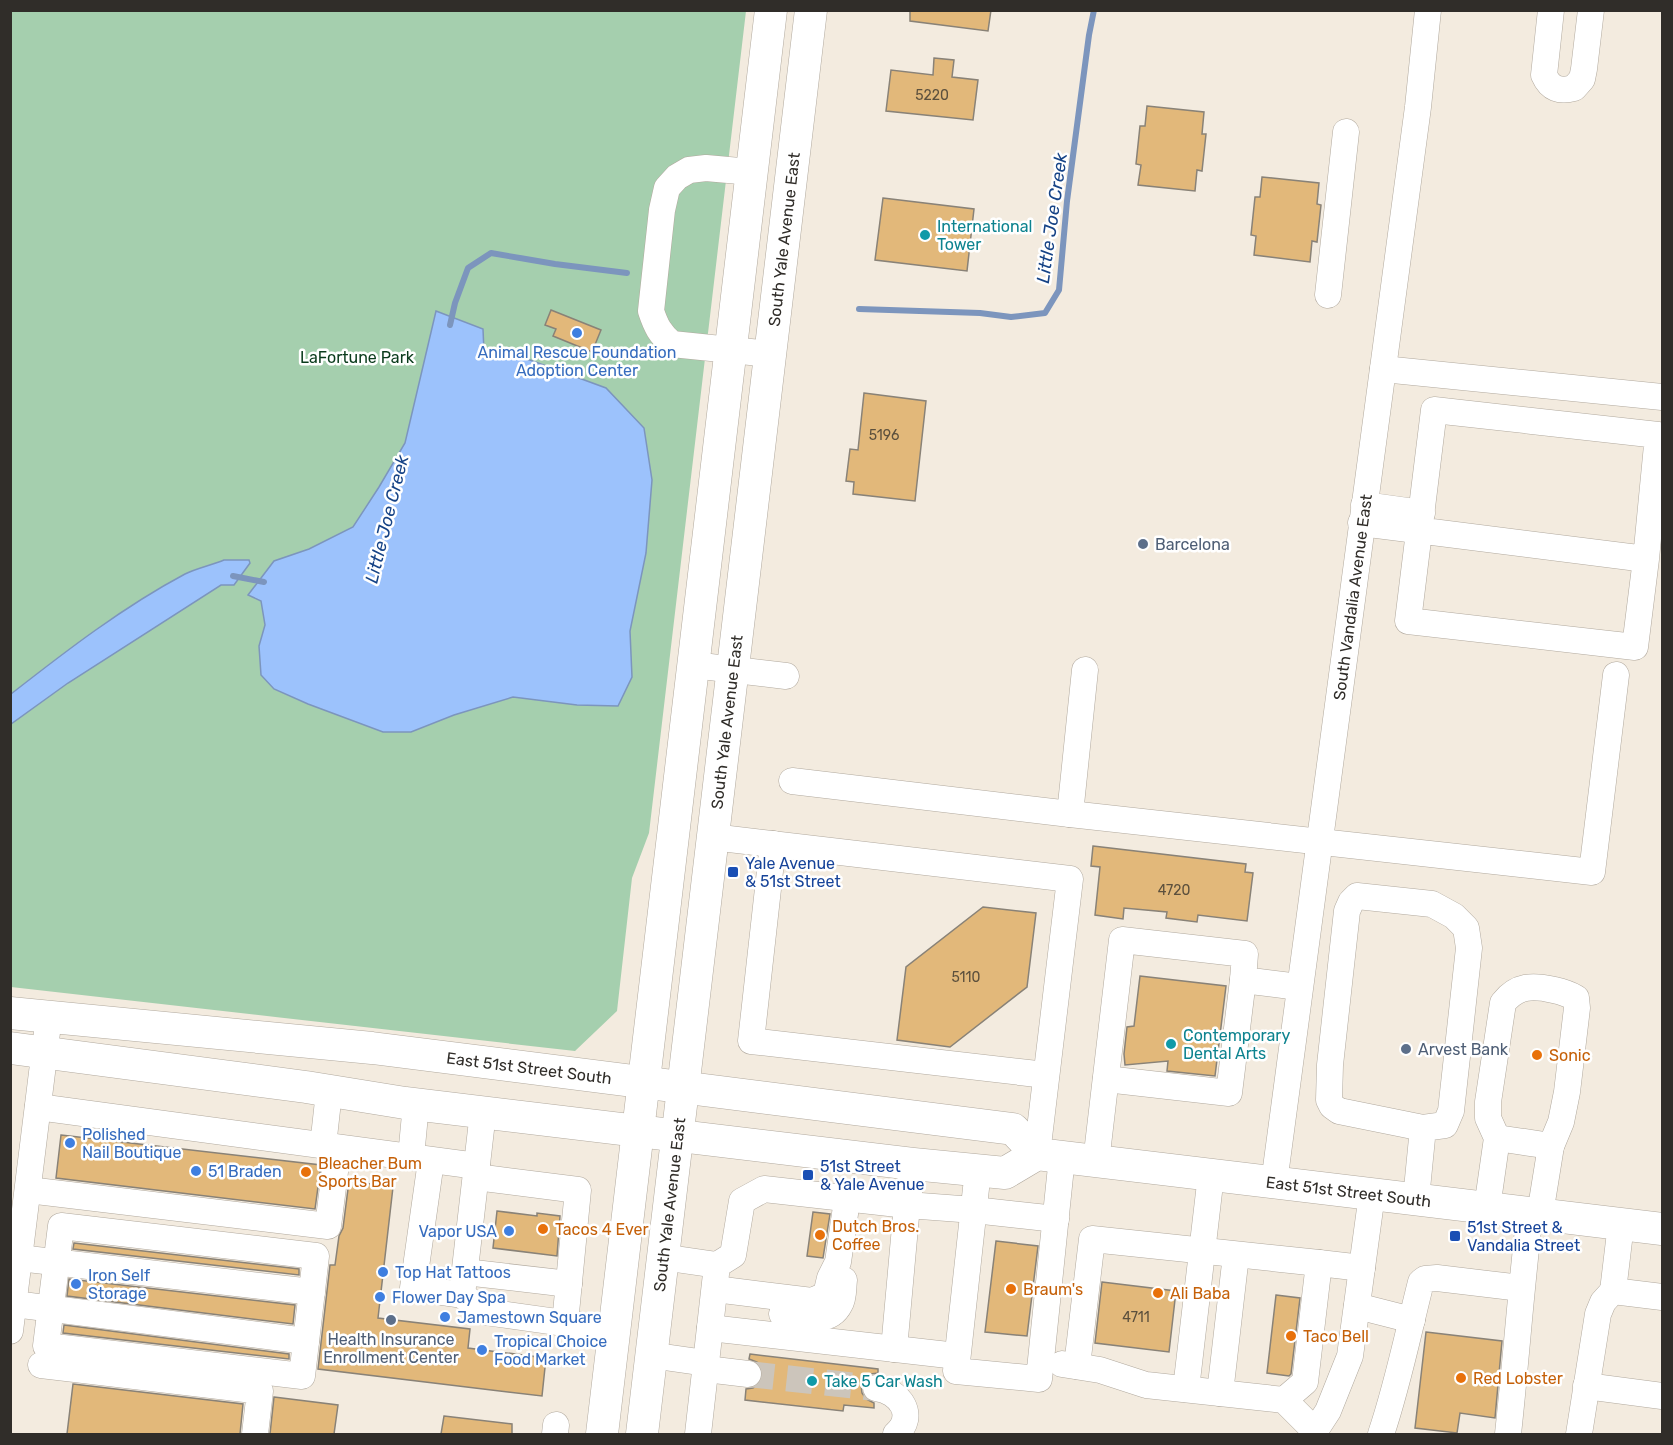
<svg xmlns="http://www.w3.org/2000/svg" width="1673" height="1445" viewBox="0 0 1673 1445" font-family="Rubik,sans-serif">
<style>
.green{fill:#a5cfae}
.water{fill:#9cc2fc;stroke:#7c95bd;stroke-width:1.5}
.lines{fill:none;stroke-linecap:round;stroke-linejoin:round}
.stream{stroke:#7c95bd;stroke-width:6}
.building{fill:#e2b87a;stroke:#898277;stroke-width:1.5}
.minor-tunnel{stroke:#ccc5bb;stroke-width:26;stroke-dasharray:26 13;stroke-linecap:butt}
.minor-casing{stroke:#b1a99e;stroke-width:27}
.major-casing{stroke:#b1a99e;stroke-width:33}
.minor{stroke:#fff;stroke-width:26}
.major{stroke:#fff;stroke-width:32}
.culture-dot{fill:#0f9aa8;stroke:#fff;stroke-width:2}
.shop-dot{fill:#3f7fe0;stroke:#fff;stroke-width:2}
.service-dot{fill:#5c6f8a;stroke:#fff;stroke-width:2}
.transit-dot{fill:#1a4fb4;stroke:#fff;stroke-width:2}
.food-dot{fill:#e8710a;stroke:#fff;stroke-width:2}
.labels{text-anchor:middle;stroke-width:5;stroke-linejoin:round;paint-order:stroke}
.number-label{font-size:14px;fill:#5c503d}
.culture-label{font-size:16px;fill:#0d838f;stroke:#fff;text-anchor:start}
.street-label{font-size:16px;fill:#302d29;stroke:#fff}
.shop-label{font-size:16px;fill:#366cbe;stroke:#fff;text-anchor:start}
.park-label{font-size:16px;fill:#0a3b1c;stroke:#fff}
.service-label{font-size:16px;fill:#4e5e75;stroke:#fff;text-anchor:start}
.transit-label{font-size:16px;fill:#164399;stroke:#fff;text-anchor:start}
.food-label{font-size:16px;fill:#c56008;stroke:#fff;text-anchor:start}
.water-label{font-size:18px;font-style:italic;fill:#164386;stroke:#fff}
</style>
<rect width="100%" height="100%" fill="#f3ebdf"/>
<!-- green -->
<polygon class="green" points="11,11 746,11 649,833 632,878 617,1011 575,1051 11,987"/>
<!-- water -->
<g class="water">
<polygon points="436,311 483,329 484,352 530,360 606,388 644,428 652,480 646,553 630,631 632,677 618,706 577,705 513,697 454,715 411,732 383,732 308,704 274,689 261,675 259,646 265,625 261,601 248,595 274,561 309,549 353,527 379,487 405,443"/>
<path d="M224,560H249L250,563L234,585H221L68,683L11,724V694C66,651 123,607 185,574C197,568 212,565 224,560Z"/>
</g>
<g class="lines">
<!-- stream -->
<g class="stream">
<polyline points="859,309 980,313 1011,317 1045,313 1059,290 1067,201 1089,35 1094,10"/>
<polyline points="450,325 455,303 468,268 491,253 555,264 627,273"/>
<polyline points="233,576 264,582"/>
</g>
</g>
<!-- building -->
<g class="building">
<polygon points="910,10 991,10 988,31 910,21"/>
<polygon points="934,58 954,60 952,77 978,80 973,120 886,111 891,70 933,75"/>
<polygon points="1147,106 1204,112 1202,134 1206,134 1202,171 1197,170 1195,191 1138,185 1141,165 1136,164 1140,126 1145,126"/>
<polygon points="1262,177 1319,183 1317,204 1321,205 1317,242 1312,241 1310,262 1254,255 1256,236 1251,235 1255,197 1260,197"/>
<polygon points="883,198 974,209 967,271 875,260"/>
<polygon points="551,310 601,330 592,352 553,336 556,329 545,325"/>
<polygon points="864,393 926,401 915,501 853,494 854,482 846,481 850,449 858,450"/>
<polygon points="1093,846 1246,864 1245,872 1253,873 1247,921 1198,915 1197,922 1166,918 1167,912 1124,908 1123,919 1095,915 1100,867 1091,866"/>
<polygon points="983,907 1036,913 1027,987 950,1047 897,1040 906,967"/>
<polygon points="1140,976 1226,986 1215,1076 1167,1071 1168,1061 1125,1065 1124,1054 1127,1027 1134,1026"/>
<polygon points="61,1135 321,1165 315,1209 56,1178"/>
<polygon points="349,1181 393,1187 378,1318 470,1329 468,1348 546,1358 542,1396 318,1369 330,1265 335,1265 339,1236 343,1228"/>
<polygon points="497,1211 537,1216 537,1213 560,1216 557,1256 493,1248"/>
<polygon points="813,1212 830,1214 823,1258 807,1256"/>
<polygon points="996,1241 1038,1246 1027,1336 985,1332"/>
<polygon points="74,1243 299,1269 299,1275 73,1249"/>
<polygon points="69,1279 295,1305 293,1324 67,1296"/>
<polygon points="1102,1282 1176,1291 1169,1352 1095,1343"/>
<polygon points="1276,1295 1300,1298 1291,1374 1289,1376 1267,1373"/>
<polygon points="64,1325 289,1354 289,1359 63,1333"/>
<polygon points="1426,1332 1502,1341 1495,1418 1460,1413 1457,1433 1415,1428"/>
<polygon points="750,1354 878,1369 878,1373 871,1374 866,1377 861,1385 862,1393 866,1399 874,1403 874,1408 844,1405 843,1411 745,1400 746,1389 753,1388 760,1383 763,1375 761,1368 757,1362 749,1359"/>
<polygon points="73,1384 243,1404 240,1434 67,1434"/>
<polygon points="274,1397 338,1405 334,1434 270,1434"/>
<polygon points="444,1416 512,1424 512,1434 441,1434"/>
</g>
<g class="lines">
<!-- minor-tunnel -->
<polyline class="minor-tunnel" points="748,1374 876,1388"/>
<!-- minor casing -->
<g class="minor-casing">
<g id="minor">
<path d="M1551,10L1544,75C1550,89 1560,92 1574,88L1582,79L1584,69L1591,10"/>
<path d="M751,172L706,168L689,170L677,177L667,188L662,210L651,311C656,326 660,334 672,344L770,354"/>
<polyline points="1328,295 1346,132"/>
<polyline points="1383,369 1662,397"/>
<polyline points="1364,505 1422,513"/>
<polyline points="1361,523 1646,559 1635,647 1408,621 1434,410 1658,435 1646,559"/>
<polyline points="693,665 786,676"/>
<polyline points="792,781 1070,814 1592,872 1616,675"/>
<polyline points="1070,814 1085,670"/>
<polyline points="712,837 1070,879 1037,1154"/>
<polyline points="773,844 751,1041 1046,1075"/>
<polyline points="1106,1079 1229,1093 1243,980"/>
<polyline points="38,1107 477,1166"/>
<polyline points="1497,1138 1551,1146 1540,1214"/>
<polyline points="323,1146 329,1092"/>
<polyline points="411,1157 416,1104"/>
<polyline points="431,1161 413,1288 462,1295 485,1312 614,1330"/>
<polyline points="1096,1162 1122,940 1245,954 1243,980 1299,987"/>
<polyline points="978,1170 956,1371 1039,1379 1062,1157"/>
<polyline points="476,1177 578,1190 565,1323"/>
<path id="s1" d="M1274,1183L1418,107L1428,10"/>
<polyline points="28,1190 328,1226 338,1148"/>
<polyline points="1416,1199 1423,1128 1445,1125 1451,1111 1469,948 1466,928 1454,916 1432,904 1357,896 1351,902 1347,911 1330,1065 1329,1100 1332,1106 1339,1111 1423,1128"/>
<path d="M1487,1208L1497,1138L1488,1118V1102L1503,1003C1517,985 1533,985 1554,990C1563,992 1569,994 1576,998L1577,1008L1567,1092L1561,1122L1551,1146"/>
<polyline points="1621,1224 1613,1291 1662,1297"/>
<polygon points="61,1226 316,1256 302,1376 46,1346"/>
<polyline points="662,1257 717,1265"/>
<polyline points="19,1258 312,1292"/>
<polyline points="465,1272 569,1284"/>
<polyline points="715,1289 812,1301 826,1295 830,1278 838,1262 847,1200"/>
<polyline points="462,1295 483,1112"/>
<polyline points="14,1304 306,1341"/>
<polyline points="1357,1306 1412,1320"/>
<path d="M782,1314C801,1317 829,1326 840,1304C844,1298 843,1287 844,1280"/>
<polyline points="710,1328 957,1356"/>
<polyline points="10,1331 49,1016"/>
<polyline points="894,1349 907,1205 974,1210 1056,1219"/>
<polyline points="650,1355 706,1363"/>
<polyline points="1062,1364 1100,1370 1146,1385 1284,1400 1315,1431"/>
<polyline points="41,1365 260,1391 255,1434"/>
<polyline points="1077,1366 1092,1239 1319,1263"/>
<polyline points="706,1369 748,1374"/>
<polyline points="1586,1386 1662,1396"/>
<path d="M876,1388C900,1391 917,1416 896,1434"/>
<polyline points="1186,1389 1211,1175"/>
<polyline points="1220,1393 1236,1255"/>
<polyline points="1284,1400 1305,1382 1319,1263 1362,1268"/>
<polyline points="555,1434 556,1425"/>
<polyline points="698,1434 717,1265 733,1255 742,1201 764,1189 907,1205 913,1164"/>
<polyline points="1313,1434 1328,1411 1350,1356 1372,1194"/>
<path d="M1381,1434C1398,1384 1408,1333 1421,1282L1425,1279L1437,1278L1521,1288"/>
<path d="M1508,1434C1516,1361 1521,1287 1530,1213"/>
<polyline points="1579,1434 1598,1314 1603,1302 1613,1291"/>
</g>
</g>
<!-- major casing -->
<g class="major-casing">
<g id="major">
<path id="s2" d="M10,1013L372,1048L1013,1129L1037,1154"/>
<path id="s3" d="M10,1048L306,1087L405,1103L913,1164L1005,1173L1037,1154L1662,1229"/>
<polyline points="602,1434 771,10"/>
<path id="s4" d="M642,1434L811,10"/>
</g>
</g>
<!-- minor -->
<use href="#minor" class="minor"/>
<!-- major -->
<use href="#major" class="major"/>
</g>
<!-- markers -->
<g class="culture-dot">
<circle cx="925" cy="235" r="6"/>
<circle cx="1171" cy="1044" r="6"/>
<circle cx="812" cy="1381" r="6"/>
</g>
<g class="shop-dot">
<circle cx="577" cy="333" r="6"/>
<circle cx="70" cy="1143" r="6"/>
<circle cx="196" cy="1171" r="6"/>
<circle cx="509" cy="1231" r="6"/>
<circle cx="383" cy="1272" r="6"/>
<circle cx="76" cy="1284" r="6"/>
<circle cx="380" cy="1297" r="6"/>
<circle cx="445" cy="1317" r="6"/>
<circle cx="482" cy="1350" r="6"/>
</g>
<g class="service-dot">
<circle cx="1143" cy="544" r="6"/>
<circle cx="1406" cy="1049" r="6"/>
<circle cx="391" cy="1320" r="6"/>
</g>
<g class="transit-dot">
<rect x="727" y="866" width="12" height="12" rx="3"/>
<rect x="802" y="1169" width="12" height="12" rx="3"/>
<rect x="1449" y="1230" width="12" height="12" rx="3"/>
</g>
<g class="food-dot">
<circle cx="1537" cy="1055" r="6"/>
<circle cx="306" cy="1172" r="6"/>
<circle cx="543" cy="1229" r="6"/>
<circle cx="820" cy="1235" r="6"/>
<circle cx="1011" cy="1289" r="6"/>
<circle cx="1158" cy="1293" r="6"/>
<circle cx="1291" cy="1336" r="6"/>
<circle cx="1461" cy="1378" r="6"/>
</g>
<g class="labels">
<!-- number labels -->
<g class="number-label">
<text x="932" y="100">5220</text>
<text x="884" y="440">5196</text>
<text x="1174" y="895">4720</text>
<text x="966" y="982">5110</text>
<text x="1136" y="1322">4711</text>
</g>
<!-- culture labels -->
<g class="culture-label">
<text x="937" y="232">International<tspan x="937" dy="18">Tower</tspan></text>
<text x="1183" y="1041">Contemporary<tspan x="1183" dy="18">Dental Arts</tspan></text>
<text x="824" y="1387">Take 5 Car Wash</text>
</g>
<!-- street labels -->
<g class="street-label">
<text dy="6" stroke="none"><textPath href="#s4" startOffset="1203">South Yale Avenue East</textPath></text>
<text dy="6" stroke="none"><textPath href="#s1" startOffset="591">South Vandalia Avenue East</textPath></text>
<text dy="6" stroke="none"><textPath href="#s4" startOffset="717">South Yale Avenue East</textPath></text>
<text dy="6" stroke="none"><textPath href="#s2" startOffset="522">East 51st Street South</textPath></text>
<text dy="6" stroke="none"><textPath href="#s3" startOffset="1354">East 51st Street South</textPath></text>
<text dy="6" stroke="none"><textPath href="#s4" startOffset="231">South Yale Avenue East</textPath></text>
</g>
<!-- shop labels -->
<g class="shop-label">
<text x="577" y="358" text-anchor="middle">Animal Rescue Foundation<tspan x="577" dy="18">Adoption Center</tspan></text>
<text x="82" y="1140">Polished<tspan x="82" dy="18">Nail Boutique</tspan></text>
<text x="208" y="1177">51 Braden</text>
<text x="497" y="1237" text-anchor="end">Vapor USA</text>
<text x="395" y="1278">Top Hat Tattoos</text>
<text x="88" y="1281">Iron Self<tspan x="88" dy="18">Storage</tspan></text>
<text x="392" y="1303">Flower Day Spa</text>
<text x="457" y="1323">Jamestown Square</text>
<text x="494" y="1347">Tropical Choice<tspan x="494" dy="18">Food Market</tspan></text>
</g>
<!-- park labels -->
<g class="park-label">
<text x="357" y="363">LaFortune Park</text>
</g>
<!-- service labels -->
<g class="service-label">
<text x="1155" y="550">Barcelona</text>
<text x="1418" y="1055">Arvest Bank</text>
<text x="391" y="1345" text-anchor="middle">Health Insurance<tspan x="391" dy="18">Enrollment Center</tspan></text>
</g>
<!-- transit labels -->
<g class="transit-label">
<text x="745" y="869">Yale Avenue<tspan x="745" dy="18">&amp; 51st Street</tspan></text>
<text x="820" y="1172">51st Street<tspan x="820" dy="18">&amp; Yale Avenue</tspan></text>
<text x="1467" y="1233">51st Street &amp;<tspan x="1467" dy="18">Vandalia Street</tspan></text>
</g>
<!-- food labels -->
<g class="food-label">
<text x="1549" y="1061">Sonic</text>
<text x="318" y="1169">Bleacher Bum<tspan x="318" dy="18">Sports Bar</tspan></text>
<text x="832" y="1232">Dutch Bros.<tspan x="832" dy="18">Coffee</tspan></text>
<text x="555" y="1235">Tacos 4 Ever</text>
<text x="1023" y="1295">Braum's</text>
<text x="1170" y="1299">Ali Baba</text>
<text x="1303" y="1342">Taco Bell</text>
<text x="1473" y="1384">Red Lobster</text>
</g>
<!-- water labels -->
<g class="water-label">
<text transform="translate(1052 218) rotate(-82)" y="6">Little Joe Creek</text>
<text transform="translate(387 519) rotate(-76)" y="6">Little Joe Creek</text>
</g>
</g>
<!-- border -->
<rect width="1673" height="1445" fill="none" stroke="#302d29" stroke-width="24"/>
</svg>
